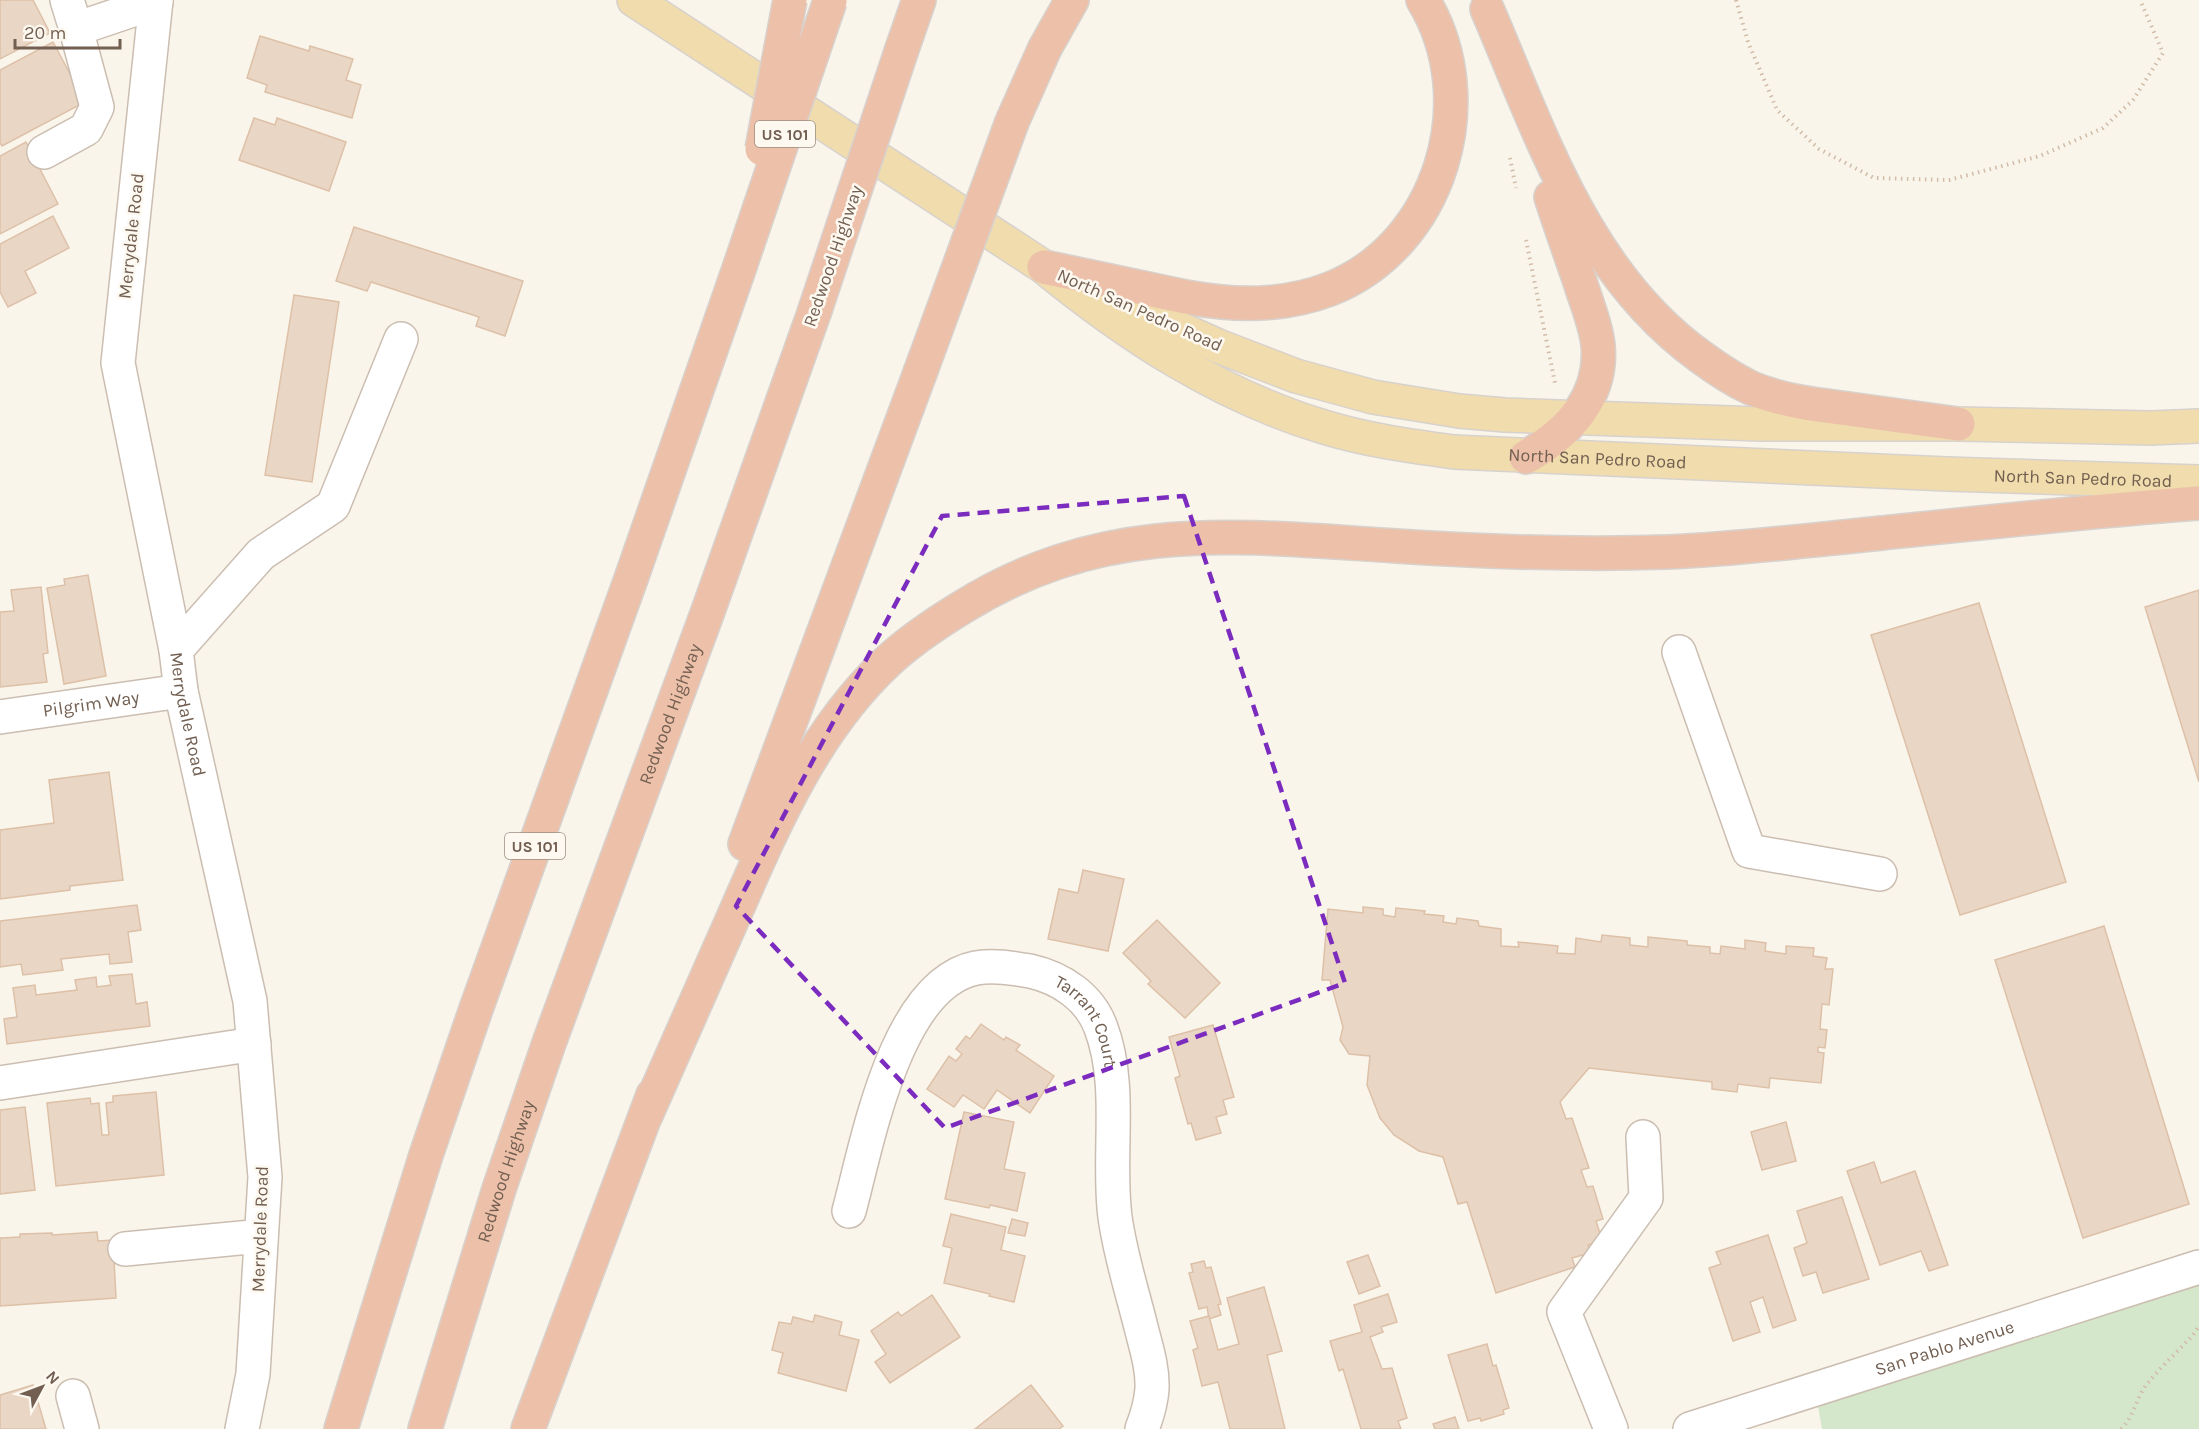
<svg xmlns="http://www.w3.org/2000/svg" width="2199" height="1429" viewBox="0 0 2199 1429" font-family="Karla,sans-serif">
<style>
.green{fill:#d4e7ca}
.building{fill:#ead6c4;stroke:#ddc0a8;stroke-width:1.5}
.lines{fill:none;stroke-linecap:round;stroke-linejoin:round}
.minor-casing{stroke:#cbbeb1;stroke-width:36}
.major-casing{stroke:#d8d2ce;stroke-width:36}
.highway-casing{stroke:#d8d2ce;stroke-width:36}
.path{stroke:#d1bca8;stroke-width:4;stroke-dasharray:1.5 4.5;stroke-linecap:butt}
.minor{stroke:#fff;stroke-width:33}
.major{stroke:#f0dcac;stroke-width:33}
.highway{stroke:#ecc0a9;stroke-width:33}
.highway-bridge-casing{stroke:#d8d2ce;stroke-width:36;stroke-linecap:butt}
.highway-bridge{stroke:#ecc0a9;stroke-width:33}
.marked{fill:none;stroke:#7b2cbf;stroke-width:4.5;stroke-dasharray:12 8;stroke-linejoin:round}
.labels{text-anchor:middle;stroke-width:5;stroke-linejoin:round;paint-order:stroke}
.shield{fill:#fdf9f1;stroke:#9c8d81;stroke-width:1.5}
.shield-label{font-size:16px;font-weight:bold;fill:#725f51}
.street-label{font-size:18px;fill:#725f51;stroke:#fdf9f1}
</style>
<rect width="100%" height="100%" fill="#faf5eb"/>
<!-- green -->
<polygon class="green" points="2199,1267 2199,1429 1822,1429 1815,1389"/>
<!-- building -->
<g class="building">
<polygon points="0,0 33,0 50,33 0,59"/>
<polygon points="260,36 309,51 310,46 353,59 346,80 361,85 352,118 265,92 267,85 247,78"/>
<polygon points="53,42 85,102 2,146 0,143 0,70"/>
<polygon points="254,118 275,125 277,118 346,142 329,191 239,160"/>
<polygon points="26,142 58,204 0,234 0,156"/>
<polygon points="53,216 69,248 25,271 36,293 8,307 0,292 0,244"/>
<polygon points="354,227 523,281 505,336 476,326 479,317 371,282 367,291 336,281"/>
<polygon points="294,295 339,302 312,482 265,475"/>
<polygon points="88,575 106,676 64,684 47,588 65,585 64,579"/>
<polygon points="41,587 48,653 43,654 47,682 0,687 0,612 14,611 11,590"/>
<polygon points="2199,590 2199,782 2145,607"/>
<polygon points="1979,603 2066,882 1960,915 1871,635"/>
<polygon points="109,772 123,880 70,886 70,890 0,899 0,830 54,823 49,780"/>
<polygon points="1083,870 1124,879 1108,951 1048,939 1059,889 1078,893"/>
<polygon points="137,905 141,930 128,932 132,962 110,964 109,954 61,959 63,970 23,975 21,964 0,967 0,921"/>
<polygon points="1363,907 1383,909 1383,915 1395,917 1396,908 1425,911 1424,914 1444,916 1443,922 1456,924 1457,918 1478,921 1479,926 1501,929 1501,946 1519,947 1518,942 1558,946 1557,953 1575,954 1576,938 1601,942 1602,935 1630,938 1630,945 1648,947 1648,937 1687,941 1687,945 1710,947 1710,953 1720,954 1721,946 1745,949 1745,940 1766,943 1765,951 1786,954 1786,946 1814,948 1813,956 1827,958 1825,969 1833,969 1829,1005 1822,1004 1820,1029 1827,1030 1825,1048 1818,1047 1818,1052 1824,1053 1821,1083 1770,1078 1769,1088 1738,1084 1737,1092 1712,1089 1712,1082 1589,1068 1560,1102 1566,1119 1572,1118 1589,1168 1581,1170 1587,1187 1593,1186 1603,1219 1596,1221 1602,1240 1588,1245 1590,1253 1572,1258 1575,1267 1496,1293 1467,1202 1458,1204 1443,1157 1419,1151 1394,1135 1380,1118 1367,1085 1370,1056 1349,1054 1340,1040 1343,1027 1330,980 1322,980 1328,909 1363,913"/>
<polygon points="1157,920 1220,983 1185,1018 1148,984 1151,981 1123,953"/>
<polygon points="2104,926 2189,1204 2083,1238 1995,960"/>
<polygon points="132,974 136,1004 147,1002 150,1026 7,1044 4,1019 17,1017 13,988 35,985 36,995 77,990 75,980 96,977 97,987 111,985 109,976"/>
<polygon points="981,1024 1004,1040 1006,1037 1020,1045 1016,1050 1054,1076 1030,1113 997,1090 984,1109 963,1095 954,1107 927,1089 949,1056 956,1061 962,1054 956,1049 966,1036 970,1039"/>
<polygon points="1213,1025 1234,1097 1223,1100 1227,1114 1216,1117 1221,1133 1196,1140 1191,1123 1188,1124 1175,1078 1180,1076 1169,1037"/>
<polygon points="156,1092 164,1175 56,1186 47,1103 90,1098 91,1104 99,1103 102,1135 109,1135 106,1103 113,1102 113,1096"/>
<polygon points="25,1107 35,1190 0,1194 0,1110"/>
<polygon points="964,1112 1014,1122 1004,1169 1025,1173 1017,1211 990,1205 989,1208 945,1199"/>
<polygon points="1786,1122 1796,1161 1762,1170 1751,1132"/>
<polygon points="1874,1162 1881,1183 1915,1171 1948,1265 1929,1271 1921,1251 1880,1265 1847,1171"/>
<polygon points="1842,1197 1869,1279 1823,1293 1816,1272 1803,1276 1794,1248 1807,1243 1797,1211"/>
<polygon points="951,1214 1006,1227 1001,1250 1025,1256 1014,1302 989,1296 990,1294 944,1283 952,1248 943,1246"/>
<polygon points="1012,1219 1028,1223 1025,1236 1008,1233"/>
<polygon points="97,1232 98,1241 113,1240 116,1298 0,1306 0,1238 20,1237 20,1234 52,1233 52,1235"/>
<polygon points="1768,1235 1796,1320 1773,1328 1763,1297 1750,1302 1760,1332 1733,1341 1709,1268 1721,1264 1716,1252"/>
<polygon points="1368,1255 1380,1286 1359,1294 1347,1262"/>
<polygon points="1204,1261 1206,1268 1211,1267 1221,1304 1218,1305 1221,1315 1209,1319 1207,1307 1199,1309 1189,1273 1193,1272 1191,1264"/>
<polygon points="1264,1287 1282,1351 1267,1355 1285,1429 1230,1429 1218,1382 1202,1386 1193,1350 1198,1348 1190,1321 1209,1316 1218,1350 1239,1344 1227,1298"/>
<polygon points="1388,1294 1397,1322 1381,1327 1383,1332 1370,1337 1382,1369 1392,1368 1407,1418 1398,1421 1401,1429 1361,1429 1343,1369 1339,1371 1330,1341 1362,1332 1354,1305"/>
<polygon points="932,1295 960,1337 890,1383 875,1362 886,1354 871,1331 898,1312 901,1316"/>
<polygon points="815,1315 842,1322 839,1335 859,1340 846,1391 778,1373 783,1353 772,1350 779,1322 791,1324 793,1317 813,1322"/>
<polygon points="1487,1344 1493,1366 1496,1365 1509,1408 1503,1410 1504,1414 1481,1421 1480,1418 1468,1421 1448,1355"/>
<polygon points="33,1385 46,1429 0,1429 0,1395"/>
<polygon points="1031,1385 1063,1426 1059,1429 975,1429"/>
<polygon points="1455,1417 1459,1429 1435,1429 1433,1424"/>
</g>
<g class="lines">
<!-- minor casing -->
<g class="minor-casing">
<g id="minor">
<polyline points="67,0 76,29"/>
<path id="s1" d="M156,0L118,363L176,650L181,691L250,1001L265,1177L253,1374L242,1429"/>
<polyline points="44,152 86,129 97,107 76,29 156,2"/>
<polyline points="176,650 261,554 333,506 401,339"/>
<polyline points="1679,652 1749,851 1880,874"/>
<path id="s2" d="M0,717L181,691"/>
<polyline points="0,1083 254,1044"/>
<path id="s3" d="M849,1211C867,1145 895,984 976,968C994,965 1012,968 1030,971C1061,978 1090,997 1101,1028C1123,1086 1107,1156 1115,1217C1120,1254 1132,1291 1141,1327C1146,1347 1153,1368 1152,1389C1151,1403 1147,1416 1142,1429"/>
<polyline points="125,1249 261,1236"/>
<polyline points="73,1396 82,1429"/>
<polyline points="1611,1429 1564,1312 1646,1198 1643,1137"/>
<path id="s4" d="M1690,1429L2199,1267"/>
</g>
</g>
<!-- major casing -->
<g class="major-casing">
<g id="major">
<path id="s5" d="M634,0L1044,267C1127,335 1220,396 1324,427C1366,440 1410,446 1454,452L1947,474L2199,482"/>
<polyline points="1103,294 1218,346 1296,376 1373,397 1459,411 1505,415 1760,424 1958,424 2151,428 2199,426"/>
</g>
</g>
<!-- highway casing -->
<g class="highway-casing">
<g id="highway">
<path d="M1487,9C1541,134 1585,274 1701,357C1716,368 1734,380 1751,388C1782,401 1816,405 1849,409C1885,414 1921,419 1958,424"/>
<polyline points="902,49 919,0"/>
<polyline points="1012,122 1045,48 1072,0"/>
<path d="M1044,267L1186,297C1235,306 1283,307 1330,289C1441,245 1484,100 1423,0"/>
<path d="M1526,457C1568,433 1603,397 1598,345C1596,326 1588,307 1582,288C1572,258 1561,228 1551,197"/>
<polyline points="745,844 920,373"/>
<path d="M646,1115C675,1049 704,984 733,918C773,827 812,733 886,663C908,642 935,624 961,608C1105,518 1237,536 1396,546C1487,552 1577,555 1668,552C1739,549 1811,540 1882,533C1988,522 2093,511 2199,503"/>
<polyline points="341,1429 426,1155 476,1009 632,576 740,266"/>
<path id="s6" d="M425,1429L499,1189L549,1043L708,611L814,313"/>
<polyline points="528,1429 653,1095"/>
</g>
</g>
<!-- path -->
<g class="path">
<polyline points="1736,0 1748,42 1777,110 1819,149 1874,178 1949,180 2040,156 2103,128 2133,100 2163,53 2140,0"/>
<polyline points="1510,158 1516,188"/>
<polyline points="1526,240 1555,383"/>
<path d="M2121,1429C2134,1417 2136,1398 2147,1384C2161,1367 2178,1351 2193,1335L2199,1326"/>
</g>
<!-- minor -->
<use href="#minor" class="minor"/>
<!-- major -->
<use href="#major" class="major"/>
<!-- highway -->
<use href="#highway" class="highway"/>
<!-- highway-bridge casing -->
<g class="highway-bridge-casing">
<g id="highway-bridge">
<polyline points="762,149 790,0"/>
<polyline points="740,266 830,1"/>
<polyline points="814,313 902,49"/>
<polyline points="920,373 1012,122"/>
</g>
</g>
<!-- highway-bridge -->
<use href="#highway-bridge" class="highway-bridge"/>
</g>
<!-- marked area -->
<path class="marked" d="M1184,496L1345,983L945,1128L736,906L942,516Z"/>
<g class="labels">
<!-- shield labels -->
<g class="shield">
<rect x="755" y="121" width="60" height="26" rx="4.5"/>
<rect x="505" y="833" width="60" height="26" rx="4.5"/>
</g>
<g class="shield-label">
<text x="785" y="140">US 101</text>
<text x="535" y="852">US 101</text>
</g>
<!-- street labels -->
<g class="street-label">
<text transform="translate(131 236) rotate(-84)" y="6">Merrydale Road</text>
<text transform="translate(833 256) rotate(-71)" y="6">Redwood Highway</text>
<text transform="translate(1140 310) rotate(24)" y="6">North San Pedro Road</text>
<text dy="6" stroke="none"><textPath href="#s5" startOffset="1090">North San Pedro Road</textPath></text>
<text dy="6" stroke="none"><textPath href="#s5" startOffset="1576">North San Pedro Road</textPath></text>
<text dy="6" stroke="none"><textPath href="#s2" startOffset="92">Pilgrim Way</textPath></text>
<text dy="6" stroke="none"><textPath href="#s1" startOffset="723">Merrydale Road</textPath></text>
<text dy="6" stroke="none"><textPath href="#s6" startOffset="756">Redwood Highway</textPath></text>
<text dy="6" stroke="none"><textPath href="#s3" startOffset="422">Tarrant Court</textPath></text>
<text dy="6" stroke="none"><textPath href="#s6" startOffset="270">Redwood Highway</textPath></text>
<text transform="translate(260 1229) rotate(-88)" y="6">Merrydale Road</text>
<text dy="6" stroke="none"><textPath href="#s4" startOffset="267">San Pablo Avenue</textPath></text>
</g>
</g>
<!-- north arrow -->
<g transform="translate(42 1387) rotate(49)" stroke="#fdf9f1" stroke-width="4.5" paint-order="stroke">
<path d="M0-4.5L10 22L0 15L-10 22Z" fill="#725f51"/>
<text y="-9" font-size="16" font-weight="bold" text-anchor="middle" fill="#725f51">N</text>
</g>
<!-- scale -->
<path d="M15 39v9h105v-9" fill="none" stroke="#725f51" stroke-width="3"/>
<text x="24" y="39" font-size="18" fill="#725f51" stroke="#fdf9f1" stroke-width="4.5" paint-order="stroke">20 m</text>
</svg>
